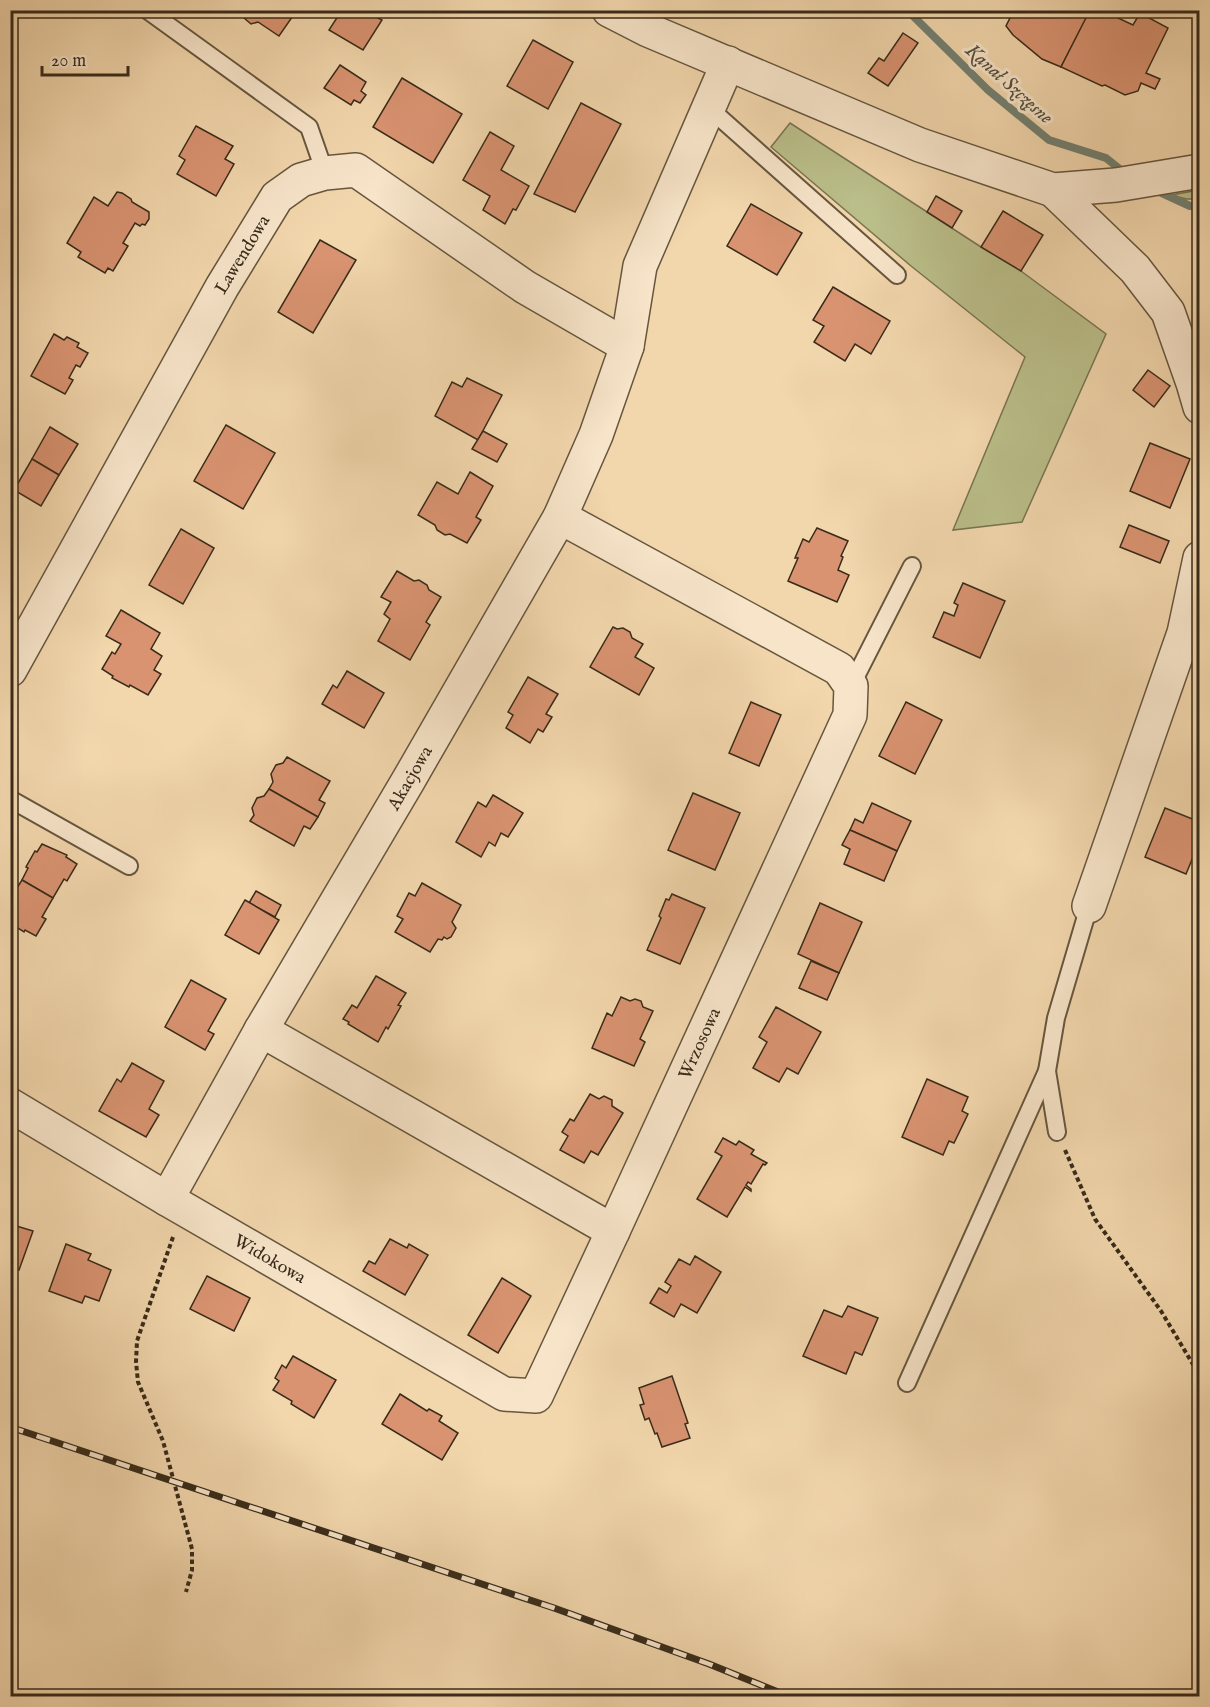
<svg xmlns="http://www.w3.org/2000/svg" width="1210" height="1707" viewBox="0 0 1210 1707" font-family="'IM FELL English',serif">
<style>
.green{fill:#babe89;stroke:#797452;stroke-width:1.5}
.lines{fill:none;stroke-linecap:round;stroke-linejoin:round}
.stream{stroke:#738071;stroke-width:8}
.building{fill:#d99371;stroke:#382b1a;stroke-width:1.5}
.service-casing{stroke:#66563e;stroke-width:20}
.minor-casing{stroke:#66563e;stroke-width:36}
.tertiary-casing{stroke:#66563e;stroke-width:36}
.path{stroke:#382b1a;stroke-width:4;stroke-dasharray:4.5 3;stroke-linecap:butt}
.service{stroke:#f7e4c9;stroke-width:16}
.minor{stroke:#f7e4c9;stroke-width:33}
.tertiary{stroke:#f7e4c9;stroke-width:33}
.rail-casing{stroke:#382b1a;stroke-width:7}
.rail{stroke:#f7e4c9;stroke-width:4.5;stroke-dasharray:14;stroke-linecap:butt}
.labels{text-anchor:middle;stroke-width:6;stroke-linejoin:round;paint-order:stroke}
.street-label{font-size:18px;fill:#382b1a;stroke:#f7e4c9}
.water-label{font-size:20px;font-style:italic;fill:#514e3e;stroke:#f7e4c9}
</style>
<rect width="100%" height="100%" fill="#f2d6ac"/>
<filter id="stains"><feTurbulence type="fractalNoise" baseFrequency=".00333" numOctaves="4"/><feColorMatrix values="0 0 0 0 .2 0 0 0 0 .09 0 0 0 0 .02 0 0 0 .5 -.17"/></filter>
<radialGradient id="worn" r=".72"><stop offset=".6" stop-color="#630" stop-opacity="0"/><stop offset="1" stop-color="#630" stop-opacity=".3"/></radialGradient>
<!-- green -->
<g class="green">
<polygon points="790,123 981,247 1021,271 1106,334 1022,522 953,530 1025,357 911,266 771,147"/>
<polygon points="1199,190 1199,199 1186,199 1171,195"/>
</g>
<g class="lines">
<!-- stream -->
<g class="stream">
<polyline points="907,10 988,90 1049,140 1106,158 1126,174"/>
<polyline points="1153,189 1190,206 1200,206"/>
</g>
</g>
<!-- building -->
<g class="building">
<polygon points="245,10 297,10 279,36 258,22 251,24 244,18"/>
<polygon points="342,10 375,10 372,15 382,20 363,50 329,30"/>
<polygon points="826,10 841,10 837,17"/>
<polygon points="1014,10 1077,10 1087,17 1061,67 1042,59 1013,35 1006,26"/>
<polygon points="1090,10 1101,10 1133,25 1140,13 1168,28 1146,73 1160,79 1155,89 1141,83 1138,91 1125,95 1105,85 1102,86 1061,67"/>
<polygon points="903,33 918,43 888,86 868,73 879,58 884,61"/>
<polygon points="533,40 573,62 548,109 507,86"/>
<polygon points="340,65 366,82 361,91 366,95 360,103 354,100 351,105 324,88"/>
<polygon points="402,78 462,114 433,163 373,127"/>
<polygon points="581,103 621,124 575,212 534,194"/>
<polygon points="196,126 233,146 225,159 234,164 216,196 177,174 185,160 179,156"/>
<polygon points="490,132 514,146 501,170 529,186 516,210 513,209 505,224 483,210 490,196 463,180"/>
<polygon points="117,192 122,193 131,199 132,202 149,212 149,219 145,225 142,224 140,226 135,223 123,243 128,246 113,271 108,268 105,273 78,257 81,252 67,243 94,197 108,206"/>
<polygon points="936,196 962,211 952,228 927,212"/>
<polygon points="751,204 802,233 777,275 727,246"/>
<polygon points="1003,211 1043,235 1021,271 981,247"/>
<polygon points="320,240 356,260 313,333 278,312"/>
<polygon points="833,287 890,321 871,354 855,344 845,361 814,342 824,326 813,320"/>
<polygon points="54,334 64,340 67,337 79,343 77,347 88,353 80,367 76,365 69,378 73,380 65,394 31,376"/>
<polygon points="1148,370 1170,386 1154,407 1133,390"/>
<polygon points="467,378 502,395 478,440 435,416 452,382 462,387"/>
<polygon points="226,425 275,453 243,509 194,481"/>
<polygon points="50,427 78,444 59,475 32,459"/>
<polygon points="483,431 507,444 497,462 472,449"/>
<polygon points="1150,443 1190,459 1170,508 1130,491"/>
<polygon points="32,459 59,475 41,506 14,490"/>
<polygon points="470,472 493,486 476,517 481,520 467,543 450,534 445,535 437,530 435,525 418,515 437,482 458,494"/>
<polygon points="1129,525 1169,541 1160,563 1120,547"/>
<polygon points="817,528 848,541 841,556 843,557 838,570 849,575 837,602 788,581 798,558 795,558 803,539 809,542"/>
<polygon points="181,529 214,548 183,604 149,585"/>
<polygon points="397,571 414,581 419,580 427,585 429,590 441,597 426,622 430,625 410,660 378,641 390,619 384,614 391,602 381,597"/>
<polygon points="963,583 1005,601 980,658 933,637 944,612 954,616 958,605 954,603"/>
<polygon points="121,610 160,633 151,649 162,656 154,670 161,674 148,695 130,685 129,687 112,678 113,676 102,669 112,652 115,654 121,644 106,636"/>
<polygon points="613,627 617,629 623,628 630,632 632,638 643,644 635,657 654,668 639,695 590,667"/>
<polygon points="347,671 384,693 364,728 322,704 333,685 337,688"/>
<polygon points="528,677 558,694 546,714 552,717 543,732 538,729 530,743 506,728 513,715 508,712"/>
<polygon points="751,702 781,715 759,766 729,753"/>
<polygon points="906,702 942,720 915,774 879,756"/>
<polygon points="287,757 330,781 319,800 325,803 318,817 269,789 273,782 271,774 276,765 283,763"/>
<polygon points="269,789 318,817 310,829 304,826 294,846 250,821 254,815 252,808 257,798 264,796"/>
<polygon points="693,793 740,813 715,870 668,850"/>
<polygon points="493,795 523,813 508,837 501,833 495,846 489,842 481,857 456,842 478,802 486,807"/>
<polygon points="872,803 911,821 897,851 850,830 855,819 863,823"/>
<polygon points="1165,808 1200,822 1200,840 1186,874 1145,857"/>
<polygon points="850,830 897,851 884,881 844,864 850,849 842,845"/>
<polygon points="42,844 67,855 66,857 77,864 67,881 64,879 53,898 22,880 28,868 26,867 35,851 37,852"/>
<polygon points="22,880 53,898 42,917 46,919 36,936 25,930 24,932 13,925 14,923 10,921 10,895 13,890 15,891"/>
<polygon points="422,883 461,905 452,922 456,928 451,937 447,939 444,937 442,940 438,939 430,952 395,932 403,919 397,916 409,893 415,896"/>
<polygon points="256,891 281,905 275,917 249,903"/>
<polygon points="672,894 705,908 680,964 647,950 661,918 659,916 666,899 669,900"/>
<polygon points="245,900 279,920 259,954 225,935"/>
<polygon points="820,903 862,922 839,973 798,954"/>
<polygon points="811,961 839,973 827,1000 799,988"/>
<polygon points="376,976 406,993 398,1005 401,1006 388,1029 386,1027 378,1042 348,1024 349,1022 343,1019 352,1005 357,1008"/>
<polygon points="191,980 226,999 208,1031 214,1034 205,1050 165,1027"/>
<polygon points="621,997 630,1001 635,999 641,1001 643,1007 653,1011 640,1039 645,1042 634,1066 592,1048 607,1013 612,1016"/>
<polygon points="776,1007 821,1032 798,1074 787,1068 779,1082 753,1068 767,1042 759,1037"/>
<polygon points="132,1063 164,1081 149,1109 159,1115 146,1137 99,1111 117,1079 121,1082"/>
<polygon points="927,1079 968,1097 962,1111 968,1114 954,1143 949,1141 943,1155 902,1137"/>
<polygon points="590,1094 599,1099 604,1096 612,1100 612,1106 623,1113 598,1155 591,1151 584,1163 560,1150 568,1136 562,1132 570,1119 574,1121"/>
<polygon points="723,1138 736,1145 739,1141 754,1150 751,1154 767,1163 765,1165 763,1164 751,1184 748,1182 746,1185 751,1189 751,1191 745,1187 727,1217 697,1199 722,1156 715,1152"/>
<polygon points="10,1224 33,1231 19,1270 10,1267"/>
<polygon points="390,1239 407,1248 409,1244 428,1255 405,1295 363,1271 369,1261 375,1264"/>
<polygon points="66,1244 91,1254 88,1260 111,1270 99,1301 85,1296 82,1303 49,1291"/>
<polygon points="695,1256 721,1272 697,1313 681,1304 674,1317 650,1303 659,1288 667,1293 671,1286 665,1282 679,1259 690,1265"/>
<polygon points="207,1276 250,1298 234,1331 190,1309"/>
<polygon points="502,1278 531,1296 498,1353 468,1335"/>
<polygon points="848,1306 878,1318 862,1355 855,1352 846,1374 803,1356 824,1310 842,1317"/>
<polygon points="293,1356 336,1380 314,1418 291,1404 292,1401 273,1390 279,1381 275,1378 282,1365 286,1368"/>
<polygon points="672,1376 688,1423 685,1424 690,1438 662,1447 657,1433 655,1434 649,1418 645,1420 640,1405 644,1404 639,1388"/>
<polygon points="400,1394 427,1411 429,1409 442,1416 439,1421 458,1433 442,1460 382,1424"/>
</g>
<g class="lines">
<!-- service casing -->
<g class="service-casing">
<g id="service">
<polyline points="147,10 309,127 325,173"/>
<polyline points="709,108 897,275"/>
<polyline points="851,686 912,566"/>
<polyline points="10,799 129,866"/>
<polyline points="1057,1132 1047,1071 1056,1018 1089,906"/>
<polyline points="907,1383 1047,1071"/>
</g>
</g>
<!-- minor casing -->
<g class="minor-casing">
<g id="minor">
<polyline points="1053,190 1135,269 1168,312 1193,383 1200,407"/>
<path id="s1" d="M10,670L222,287L277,197L301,180L325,173L356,170L525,287L627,346"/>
<polyline points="1089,906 1184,633 1200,558"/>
<polyline points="261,1030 613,1231"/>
<path id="s2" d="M10,1105L167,1199L504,1394L536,1396L613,1231L850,715L851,686L839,669L560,517"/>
<path id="s3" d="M167,1199L261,1030L408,781L560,517L596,435L627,346L640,266L728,63"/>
</g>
</g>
<!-- tertiary casing -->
<g class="tertiary-casing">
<polyline id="tertiary" points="609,10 648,30 920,145 1053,190 1116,185 1200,171"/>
</g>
<!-- path -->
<g class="path">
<polyline points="1065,1150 1095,1219 1161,1311 1200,1376"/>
<polyline points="173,1237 137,1341 136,1362 138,1382 163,1441 192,1549 192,1570 186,1592"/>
</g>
<!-- service -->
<use href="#service" class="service"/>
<!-- minor -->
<use href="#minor" class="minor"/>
<!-- tertiary -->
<use href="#tertiary" class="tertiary"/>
<!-- rail casing -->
<g class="rail-casing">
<polyline id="rail" points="10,1427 554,1608 709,1664 788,1696"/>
</g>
<!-- rail -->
<use href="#rail" class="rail"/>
</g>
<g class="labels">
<!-- street labels -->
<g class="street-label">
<text dy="6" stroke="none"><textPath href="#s1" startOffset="476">Lawendowa</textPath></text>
<text dy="6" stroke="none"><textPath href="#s3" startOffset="486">Akacjowa</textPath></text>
<text dy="6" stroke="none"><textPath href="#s2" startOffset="993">Wrzosowa</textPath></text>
<text dy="6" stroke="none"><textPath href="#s2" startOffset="302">Widokowa</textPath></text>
</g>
<!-- water labels -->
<g class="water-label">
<text transform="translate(1010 83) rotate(42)" y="7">Kanał Szczęsne</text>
</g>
</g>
<!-- margin -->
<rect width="1210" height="1707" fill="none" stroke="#f2d6ac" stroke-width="36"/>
<rect x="12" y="12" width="1186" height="1683" fill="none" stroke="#382b1a" stroke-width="3"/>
<rect x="18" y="18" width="1174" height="1671" fill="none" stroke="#382b1a" stroke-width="1.5"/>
<!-- scale -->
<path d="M42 66v9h86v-9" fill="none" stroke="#382b1a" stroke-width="3"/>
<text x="51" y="66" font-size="18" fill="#382b1a" stroke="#f7e4c9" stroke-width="4.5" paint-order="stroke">20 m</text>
<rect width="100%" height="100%" filter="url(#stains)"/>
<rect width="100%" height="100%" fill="url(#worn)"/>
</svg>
